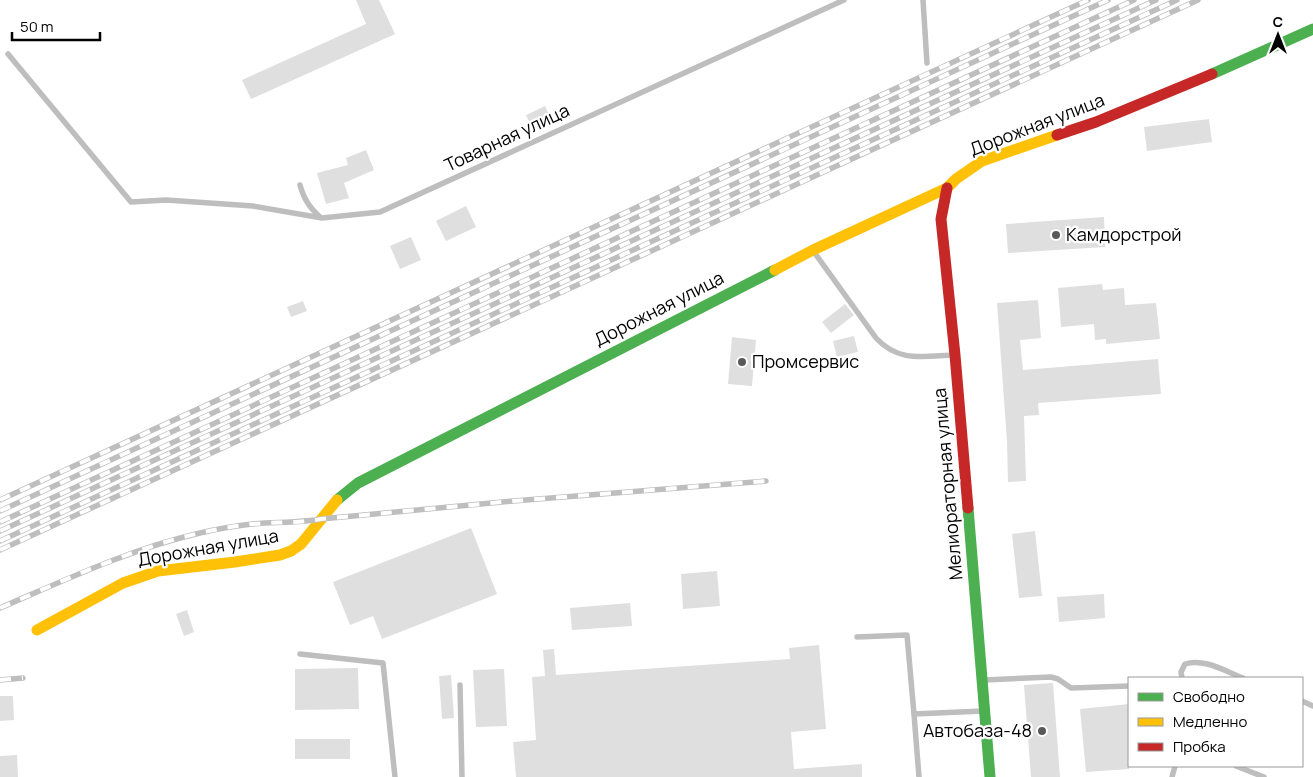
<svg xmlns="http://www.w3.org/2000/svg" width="1313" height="777" viewBox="0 0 1313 777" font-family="Manrope,sans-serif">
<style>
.building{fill:#dfdfdf}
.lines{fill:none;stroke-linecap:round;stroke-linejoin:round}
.lane{stroke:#bebebe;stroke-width:5.5}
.fast{stroke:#4caf50;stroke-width:11}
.slow{stroke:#ffc107;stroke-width:11}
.jam{stroke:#c62828;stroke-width:11}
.rail-casing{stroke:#bebebe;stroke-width:5.5}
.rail{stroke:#fff;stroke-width:4;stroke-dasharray:11;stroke-linecap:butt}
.poi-dot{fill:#595959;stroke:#fff;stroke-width:2}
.labels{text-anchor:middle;stroke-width:4.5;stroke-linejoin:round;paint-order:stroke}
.street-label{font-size:18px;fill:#000;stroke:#fff}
.poi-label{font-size:18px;fill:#000;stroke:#fff;text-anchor:start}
</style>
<rect width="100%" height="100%" fill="#fff"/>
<!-- building -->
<g class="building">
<polygon points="356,0 379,0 395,34 251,99 242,80 366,24"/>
<polygon points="545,106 550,117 531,126 526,115"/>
<polygon points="1209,119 1212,142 1147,151 1144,127"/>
<polygon points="366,150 374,170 344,183 349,198 326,204 317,173 348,165 346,158"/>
<polygon points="466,206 476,227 446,241 436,221"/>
<polygon points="1104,217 1105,247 1008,253 1006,224"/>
<polygon points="411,237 421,260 400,269 390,246"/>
<polygon points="1102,284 1103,290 1124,288 1125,305 1156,303 1160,339 1106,344 1106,339 1095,340 1094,324 1061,327 1058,288"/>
<polygon points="1038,300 1041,338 1020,340 1023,370 1158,359 1161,394 1038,403 1039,415 1024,416 1026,481 1008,482 1007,441 997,303"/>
<polygon points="303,301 307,311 291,317 287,307"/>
<polygon points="845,304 854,315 831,333 822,322"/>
<polygon points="854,336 858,352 837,357 833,341"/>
<polygon points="732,337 756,340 752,386 728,384"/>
<polygon points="471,528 497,594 382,639 373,616 350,625 333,582"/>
<polygon points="1035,531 1042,596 1019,598 1012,534"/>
<polygon points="717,571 720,606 683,609 681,574"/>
<polygon points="1104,594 1105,618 1059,622 1057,597"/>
<polygon points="630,603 632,626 572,630 570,608"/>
<polygon points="187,610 194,632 184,636 176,614"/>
<polygon points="819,645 826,729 791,732 794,769 862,764 862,777 516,777 513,742 536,740 532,677 545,676 543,650 554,649 556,675 790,659 789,648"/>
<polygon points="358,668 359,709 295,710 295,669"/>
<polygon points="504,669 507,726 476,727 473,670"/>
<polygon points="451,675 454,718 442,719 439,676"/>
<polygon points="1053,683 1060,777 1031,777 1024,685"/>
<polygon points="0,696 13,696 14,720 0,721"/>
<polygon points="1129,704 1129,769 1086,772 1080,709"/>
<rect x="295" y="739" width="55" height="20"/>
<polygon points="17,755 18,777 0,777 0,756"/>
</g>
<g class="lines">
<!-- lane -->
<g class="lane">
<polyline points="923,0 927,63"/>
<polyline points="8,54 131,202 166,200 253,206 322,218 380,212 844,0"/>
<path d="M300,185C304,199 309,207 320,217"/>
<path d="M814,252L876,338C899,363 924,356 955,355"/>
<polyline points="857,637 907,635 914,714 983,711"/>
<polyline points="300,654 383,663 395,777"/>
<path d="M1182,678L1181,672L1185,664C1204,658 1225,671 1243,678"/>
<polyline points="984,680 1051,677 1058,679 1071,688 1129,686"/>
<polyline points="460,685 462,777"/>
<polyline points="1302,701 1313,706"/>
<polyline points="914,714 919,777"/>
<polyline points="1236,766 1264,777"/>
<polyline points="1172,777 1175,766"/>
</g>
<!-- fast -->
<g class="fast">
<polyline points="1212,74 1313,29"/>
<polyline points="337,500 358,483 775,270"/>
<polyline points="968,508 990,777"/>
</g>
<!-- slow -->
<g class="slow">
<polyline points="775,270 813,250 947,188 956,179 982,161 1057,135"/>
<polyline points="37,630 123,583 158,571 235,562 280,555 291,551 301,544 337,500"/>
</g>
<!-- jam -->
<g class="jam">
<polyline points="1057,135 1096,122 1212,74"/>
<polyline points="947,188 941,219 955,355 968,508"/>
</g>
<!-- rail casing -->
<g class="rail-casing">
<g id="rail">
<polyline points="0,500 1088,0"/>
<polyline points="0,511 1108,0"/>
<polyline points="0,522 1134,0"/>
<polyline points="0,531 1156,0"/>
<polyline points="0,541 1177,0"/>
<polyline points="0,550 1198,0"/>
<path d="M0,608C65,580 130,549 200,533C217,529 235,526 252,524C275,522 298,523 321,519L513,501L766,481"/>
<polyline points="0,680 23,678"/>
</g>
</g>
<!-- rail -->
<use href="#rail" class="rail"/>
</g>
<!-- markers -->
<g class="poi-dot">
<circle cx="1056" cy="235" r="5"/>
<circle cx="742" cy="362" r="5"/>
<circle cx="1042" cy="731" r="5"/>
</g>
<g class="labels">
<!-- street labels -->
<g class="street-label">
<text transform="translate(1037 125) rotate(-21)" y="6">Дорожная улица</text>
<text transform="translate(507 138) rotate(-25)" y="6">Товарная улица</text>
<text transform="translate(659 309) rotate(-27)" y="6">Дорожная улица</text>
<text transform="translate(948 484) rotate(-95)" y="6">Мелиораторная улица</text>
<text transform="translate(208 548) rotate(-10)" y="6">Дорожная улица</text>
</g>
<!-- poi labels -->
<g class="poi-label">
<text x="1066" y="241">Камдорстрой</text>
<text x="752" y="368">Промсервис</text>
<text x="1032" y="737" text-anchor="end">Автобаза-48</text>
</g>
</g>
<!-- legend -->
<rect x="1128" y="677" width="175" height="90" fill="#ffffff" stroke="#999999"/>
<rect x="1138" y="693" width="25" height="8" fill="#4caf50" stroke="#999999"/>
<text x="1173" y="702" font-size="15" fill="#000000">Свободно</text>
<rect x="1138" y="718" width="25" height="8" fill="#ffc107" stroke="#999999"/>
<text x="1173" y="727" font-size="15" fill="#000000">Медленно</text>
<rect x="1138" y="743" width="25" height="8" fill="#c62828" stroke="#999999"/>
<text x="1173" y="752" font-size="15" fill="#000000">Пробка</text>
<!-- north arrow -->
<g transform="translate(1278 35)" stroke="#ffffff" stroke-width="4" paint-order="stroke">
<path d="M0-4L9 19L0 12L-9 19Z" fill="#000000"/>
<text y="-8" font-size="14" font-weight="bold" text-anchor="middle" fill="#000000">С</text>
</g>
<!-- scale -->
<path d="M12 32v8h88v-8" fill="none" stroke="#000000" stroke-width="2.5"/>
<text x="20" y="32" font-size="15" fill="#000000" stroke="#ffffff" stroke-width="4" paint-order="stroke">50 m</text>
</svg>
